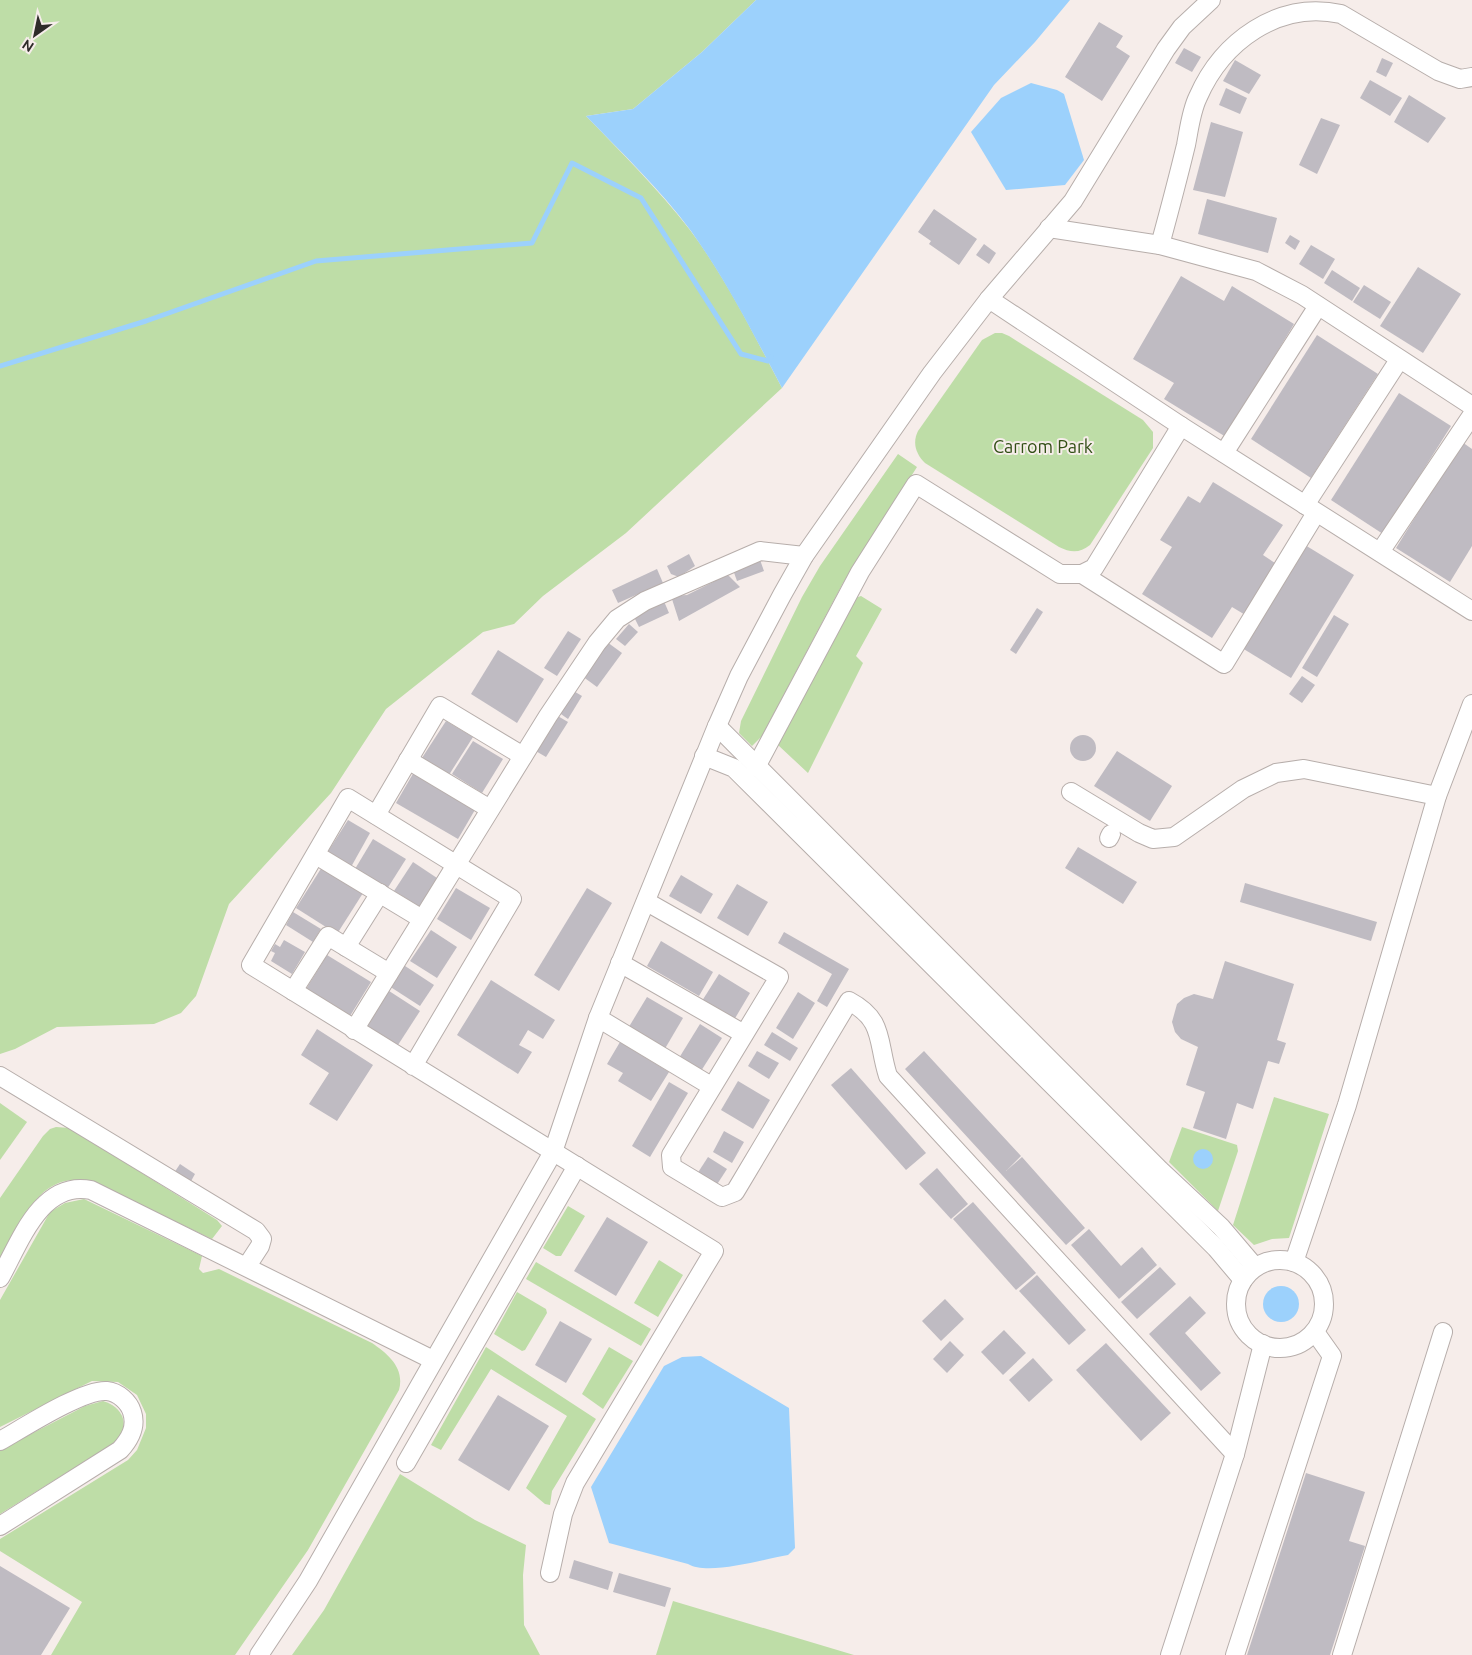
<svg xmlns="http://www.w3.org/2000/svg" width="1472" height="1655" viewBox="0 0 1472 1655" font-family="Ubuntu,sans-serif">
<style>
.green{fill:#bedda7}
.water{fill:#9cd1fc}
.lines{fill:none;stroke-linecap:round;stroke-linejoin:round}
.stream{stroke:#9cd1fc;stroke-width:5}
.building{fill:#bfbbc2}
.minor-casing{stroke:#b7aeab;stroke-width:20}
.minor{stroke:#fff;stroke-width:18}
.labels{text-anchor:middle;stroke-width:4;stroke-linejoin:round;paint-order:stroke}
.park-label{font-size:18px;fill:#324f16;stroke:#f6edea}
</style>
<rect width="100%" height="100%" fill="#f6edea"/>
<!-- green -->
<g class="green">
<path d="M0,0H756L702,52L633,109L586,116C622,153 658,189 690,230C726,278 754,335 782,388L626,533L543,596L514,624L483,632L386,709L331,793L229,904L196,996L181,1013L154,1024L57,1027L15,1049L0,1054Z"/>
<path d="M995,333H1002L1009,336L1143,420L1153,432V448L1090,545C1080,553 1071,553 1059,547L925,463C916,454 912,443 918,431L982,340Z"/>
<polygon points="898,454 917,467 843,583 762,736 752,746 739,733 741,721 802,597 820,566"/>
<polygon points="861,596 882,609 856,656 863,663 808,773 778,745 855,598"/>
<polygon points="1274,1097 1329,1114 1289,1238 1272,1239 1254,1245 1233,1225"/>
<polygon points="0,1103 27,1122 0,1160"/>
<path d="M56,1127L70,1128L217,1220L222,1226L212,1239L94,1183C40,1166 21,1223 0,1261V1198L43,1136L50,1129Z"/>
<polygon points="1182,1127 1237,1145 1238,1151 1218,1211 1169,1162"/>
<path d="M84,1199L202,1256L199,1269L203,1273L219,1269L372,1343C388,1354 405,1368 399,1390L308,1550L235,1655H51L82,1602L0,1551V1539L128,1460L137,1450L146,1428V1414L137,1395L118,1382L92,1381L0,1427V1300L50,1212L65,1203Z"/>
<polygon points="568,1206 585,1216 561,1256 556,1256 543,1248"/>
<polygon points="659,1260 683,1275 658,1317 634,1303"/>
<polygon points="536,1262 651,1329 641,1346 526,1279"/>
<polygon points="517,1292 546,1309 547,1313 525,1350 522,1351 494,1334"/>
<polygon points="486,1347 596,1419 552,1491 550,1505 545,1504 526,1488 567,1416 491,1369 441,1450 431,1445"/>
<polygon points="609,1347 633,1361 603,1409 582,1394"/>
<path d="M103,1401C123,1407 131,1425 116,1442L0,1514V1450L85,1406Z"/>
<polygon points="400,1474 475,1520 526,1545 523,1575 524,1625 540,1655 292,1655 324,1610"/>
<polygon points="673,1601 854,1655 656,1655"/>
</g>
<!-- water -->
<g class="water">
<path d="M756,0H1070L1035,42L994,85L782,388C754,335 726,280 691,231C660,189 622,153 586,116L633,109L702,52Z"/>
<polygon points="1031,83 1057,90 1064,94 1084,160 1065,185 1006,190 971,132 1001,98"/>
<circle cx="1203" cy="1159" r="10"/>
<circle cx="1281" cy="1304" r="18"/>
<path d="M701,1356L789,1408L795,1548L788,1555C764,1559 708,1576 688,1564L609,1543L591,1487L664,1366L682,1357Z"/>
</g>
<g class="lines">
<!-- stream -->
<polyline class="stream" points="0,366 146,321 316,261 532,243 572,163 641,198 741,354 768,361 771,357"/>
</g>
<!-- building -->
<g class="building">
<polygon points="1099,22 1123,36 1116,47 1130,56 1102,101 1065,77"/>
<polygon points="1184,48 1201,57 1192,72 1175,63"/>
<polygon points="1382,58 1393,63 1386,77 1376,72"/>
<polygon points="1235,60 1261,75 1249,94 1223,81"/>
<polygon points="1370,80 1402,98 1390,116 1360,98"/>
<polygon points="1226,88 1247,98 1240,114 1219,105"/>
<polygon points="1409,95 1446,118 1428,143 1394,122"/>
<polygon points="1321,118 1340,125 1317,174 1299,165"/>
<polygon points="1211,122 1243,132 1225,197 1193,190"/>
<polygon points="1207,199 1277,218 1268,253 1198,234"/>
<polygon points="934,209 977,239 959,265 929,244 931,241 918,232"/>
<polygon points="1290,235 1300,241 1295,250 1285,243"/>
<polygon points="984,244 996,253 989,264 976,255"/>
<polygon points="1311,245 1335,259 1323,279 1299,264"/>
<polygon points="1418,267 1461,294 1423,353 1380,326"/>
<polygon points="1332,270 1360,288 1352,301 1324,283"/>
<polygon points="1181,276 1224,301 1232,286 1294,324 1226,437 1164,399 1174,383 1133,359"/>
<polygon points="1364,285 1391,302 1380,319 1353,302"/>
<polygon points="1317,335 1378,374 1311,478 1251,439"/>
<polygon points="1399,393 1451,426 1383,534 1331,500"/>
<polygon points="1462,442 1472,449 1472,546 1450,582 1396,548"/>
<polygon points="1213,482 1283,525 1263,555 1278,565 1247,616 1232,607 1212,638 1142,594 1172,547 1160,540 1188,496 1200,503"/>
<polygon points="1305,545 1354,575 1291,678 1242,648"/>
<polygon points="689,554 695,566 679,577 671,574 667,566"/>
<polygon points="759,557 764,571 737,581 732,567"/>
<polygon points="657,569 663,583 618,603 612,590"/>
<polygon points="722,569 740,587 679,621 671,596 687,595 713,582"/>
<polygon points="663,599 669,613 639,627 632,613"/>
<polygon points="1037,608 1043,612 1016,654 1010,650"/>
<polygon points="1334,615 1349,624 1317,677 1302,668"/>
<polygon points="629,624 638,632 625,646 616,639"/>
<polygon points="568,631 581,639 557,676 544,668"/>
<polygon points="607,642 622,653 597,687 582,676"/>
<polygon points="498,650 544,679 517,723 471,694"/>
<polygon points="1302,676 1315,685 1302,703 1289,694"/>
<polygon points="572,690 582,696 568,719 558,712"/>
<polygon points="556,715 568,722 546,757 534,750"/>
<polygon points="446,721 473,737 447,778 420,761"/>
<circle cx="1083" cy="748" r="13"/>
<polygon points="473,741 503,759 482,793 452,774"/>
<polygon points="1117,751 1172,786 1150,821 1094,786"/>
<polygon points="414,772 476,808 458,839 396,803"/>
<polygon points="348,820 370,833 351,867 327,853"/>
<polygon points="373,839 406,859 387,889 355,869"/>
<polygon points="1078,847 1137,882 1123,904 1065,868"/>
<polygon points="413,862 440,880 422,908 394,891"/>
<polygon points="322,867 363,893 337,934 296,908"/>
<polygon points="681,875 713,894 701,914 669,896"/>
<polygon points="1245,883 1377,922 1371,941 1240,902"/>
<polygon points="737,884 768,902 748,936 717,918"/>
<polygon points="456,888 490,908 471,940 437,919"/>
<polygon points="587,888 612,903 559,991 534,975"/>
<polygon points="293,912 321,929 313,942 286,925"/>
<polygon points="431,930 457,947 437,978 410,961"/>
<polygon points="784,932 849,969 827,1007 817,1001 832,974 778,943"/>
<polygon points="284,940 305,952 292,974 271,961 275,953 271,951 275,944 280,947"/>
<polygon points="661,941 713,972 699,996 647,966"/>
<polygon points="327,955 371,982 350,1016 306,989"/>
<polygon points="1225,961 1294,984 1277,1040 1286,1043 1279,1064 1268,1061 1253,1109 1237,1103 1226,1139 1193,1128 1205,1092 1186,1085 1198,1047 1181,1039 1175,1032 1172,1022 1177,1004 1184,998 1194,994 1213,999"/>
<polygon points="402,964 434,985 420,1006 389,986"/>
<polygon points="719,974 750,993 734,1020 702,1001"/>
<polygon points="491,980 555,1020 543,1039 528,1030 519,1045 532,1052 518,1074 457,1035"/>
<polygon points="386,989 420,1011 398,1045 364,1024"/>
<polygon points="798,992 815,1003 793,1039 776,1028"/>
<polygon points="647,997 683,1018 663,1052 627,1030"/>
<polygon points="700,1024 722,1038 701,1071 679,1058"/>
<polygon points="317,1029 373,1065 337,1121 309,1104 329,1073 301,1055"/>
<polygon points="772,1032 798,1048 790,1061 764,1045"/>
<polygon points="620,1042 669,1072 651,1101 618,1081 623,1073 607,1064"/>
<polygon points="757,1051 779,1063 769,1079 748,1066"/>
<polygon points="924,1051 1021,1156 1006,1171 1022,1157 1085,1228 1066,1245 905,1069"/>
<polygon points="851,1068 926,1153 906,1170 831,1085"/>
<polygon points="738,1081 770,1100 753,1129 721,1110"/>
<polygon points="669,1082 688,1093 650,1157 632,1146"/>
<polygon points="724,1131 744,1142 732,1163 713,1152"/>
<polygon points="708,1157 727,1169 716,1186 697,1174"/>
<polygon points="180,1164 195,1174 190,1183 174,1173"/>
<polygon points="937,1168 968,1204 951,1219 919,1184"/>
<polygon points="973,1202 1036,1273 1016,1290 953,1219"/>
<polygon points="607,1217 648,1242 616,1296 574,1271"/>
<polygon points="1089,1229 1121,1266 1142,1247 1157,1265 1119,1299 1071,1245"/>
<polygon points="1160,1267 1176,1284 1137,1319 1121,1302"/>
<polygon points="1037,1275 1086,1330 1069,1345 1019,1291"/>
<polygon points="1190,1296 1206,1313 1185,1333 1221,1373 1201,1391 1149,1334"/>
<polygon points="945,1299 964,1319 941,1341 922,1321"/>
<polygon points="560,1321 592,1339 566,1383 535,1365"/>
<polygon points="1004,1330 1026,1353 1003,1375 981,1352"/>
<polygon points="950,1341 964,1355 947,1373 933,1359"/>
<polygon points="1106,1343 1171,1413 1141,1441 1076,1370"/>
<polygon points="1033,1358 1053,1380 1029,1402 1009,1380"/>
<polygon points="498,1395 549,1426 509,1491 458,1460"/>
<polygon points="1306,1473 1365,1492 1349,1541 1365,1546 1330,1655 1247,1655"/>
<polygon points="574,1560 613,1572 608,1590 569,1578"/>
<polygon points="0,1566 70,1608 41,1655 0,1655"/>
<polygon points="619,1573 671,1588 665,1607 613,1592"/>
</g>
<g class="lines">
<!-- minor casing -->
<g class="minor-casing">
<g id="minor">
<polyline points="1049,228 1160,245 1256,271 1302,295 1472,406"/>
<path d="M1160,245C1169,212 1178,178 1186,145C1189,130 1191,111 1198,97C1222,42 1278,0 1341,14L1438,71L1460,79L1472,77"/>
<polyline points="989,299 1181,426 1472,611"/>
<polyline points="1224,453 1318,306"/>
<polyline points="1305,505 1399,360"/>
<polyline points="1380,552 1472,415"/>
<polyline points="1082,574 1224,664 1316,513"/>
<polyline points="717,726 1160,1170 1221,1227 1255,1267"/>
<polyline points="704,756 734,768 1216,1248 1243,1280"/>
<polyline points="408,760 490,809"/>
<polyline points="756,767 860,572 916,484 1060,574 1082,574 1094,568 1181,426"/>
<polyline points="1071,792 1139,833 1153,839 1174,837 1243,789 1276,773 1304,769 1437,796"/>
<polyline points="376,815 440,706 523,756"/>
<polyline points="1109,838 1111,834"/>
<polyline points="316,855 422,919"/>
<path d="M647,902L779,977L671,1155L672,1167L722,1197L735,1192L849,1001C885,1020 877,1042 888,1076L1235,1454"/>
<polyline points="346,947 380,893"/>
<polyline points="620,963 744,1034"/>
<polyline points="293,991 328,936 389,973"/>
<polyline points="598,1018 711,1086"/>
<polyline points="354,1030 548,716 597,643 617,619 645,601 760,551 804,556"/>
<polyline points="413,1066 512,899 348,798 251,965 714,1251 575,1483 563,1514 550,1573"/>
<polyline points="0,1076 256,1231 262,1239 260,1246 247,1266"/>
<circle cx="1280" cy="1304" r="44"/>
<polyline points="1294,1262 1347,1105 1437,796 1472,704"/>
<path d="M0,1278C20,1242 41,1180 91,1190L433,1360"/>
<path d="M0,1441C23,1428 83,1389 107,1391C118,1392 129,1402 132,1412C137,1427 130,1439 120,1450L0,1526"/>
<polyline points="406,1463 577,1166"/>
<polyline points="259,1655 308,1581 553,1152 598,1018 717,726 739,676 782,595 804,556 932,373 989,299 1073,201 1166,49 1182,27 1211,0"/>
<polyline points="1170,1655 1235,1454 1263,1344"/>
<polyline points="1235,1655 1332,1356 1315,1332"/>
<polyline points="1342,1655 1443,1332"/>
</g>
</g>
<!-- minor -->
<use href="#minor" class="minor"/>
</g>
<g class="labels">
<!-- park labels -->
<g class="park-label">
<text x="1043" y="453">Carrom Park</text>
</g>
</g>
<!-- north arrow -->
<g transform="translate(35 35) rotate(213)" stroke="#f6edea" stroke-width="4" paint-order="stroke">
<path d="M0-4L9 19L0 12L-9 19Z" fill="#2e2b29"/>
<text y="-8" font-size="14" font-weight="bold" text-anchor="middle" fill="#2e2b29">N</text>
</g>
</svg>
